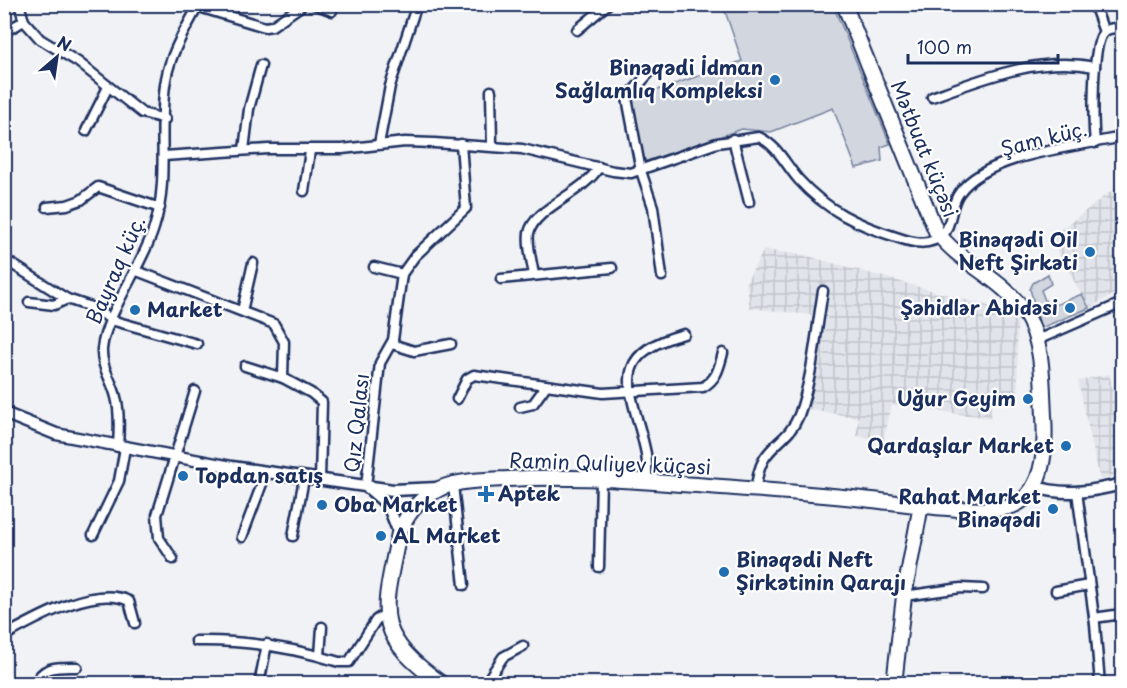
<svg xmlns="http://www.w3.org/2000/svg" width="1127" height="688" viewBox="0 0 1127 688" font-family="'Playpen Sans',sans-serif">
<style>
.industrial{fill:url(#industrial-grid)}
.green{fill:#d2d6df;stroke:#76829e;stroke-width:1.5}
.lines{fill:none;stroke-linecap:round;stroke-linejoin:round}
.minor-casing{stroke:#1b2f5e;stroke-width:13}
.tertiary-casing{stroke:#1b2f5e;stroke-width:15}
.primary-casing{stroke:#1b2f5e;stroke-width:18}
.minor{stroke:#fff;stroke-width:8}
.tertiary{stroke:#fff;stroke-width:10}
.primary{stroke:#fff;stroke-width:14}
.poi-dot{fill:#1f6fb2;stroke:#fff;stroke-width:2}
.labels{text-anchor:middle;stroke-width:4.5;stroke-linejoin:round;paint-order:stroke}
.poi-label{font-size:20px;font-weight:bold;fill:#1b2f5e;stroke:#fff;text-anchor:end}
.street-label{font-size:20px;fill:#1b2f5e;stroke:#fff}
</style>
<defs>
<pattern id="industrial-grid" width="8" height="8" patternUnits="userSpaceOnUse" patternTransform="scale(1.5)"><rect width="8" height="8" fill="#e1e4ea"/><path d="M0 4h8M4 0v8" fill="none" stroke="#c0c4cb"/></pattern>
</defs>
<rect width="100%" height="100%" fill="#f1f2f5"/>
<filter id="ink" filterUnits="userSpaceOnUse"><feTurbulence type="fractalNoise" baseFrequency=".0167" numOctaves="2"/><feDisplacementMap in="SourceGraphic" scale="12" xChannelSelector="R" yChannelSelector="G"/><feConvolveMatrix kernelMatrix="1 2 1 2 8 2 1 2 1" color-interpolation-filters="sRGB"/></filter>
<g filter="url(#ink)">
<!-- industrial -->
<g class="industrial">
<polygon points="1122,186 1122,290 1089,308 1050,238 1114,189"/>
<polygon points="764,250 804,255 1017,314 1018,393 992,395 990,418 892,405 884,439 856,436 859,418 808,409 827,317 750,308 746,282"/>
<polygon points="1109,374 1122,426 1122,474 1100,480 1078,381"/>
</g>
<!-- green -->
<g class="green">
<polygon points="723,5 833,5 890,144 881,147 882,161 856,168 833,108 771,132 742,129 644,162 631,99 742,61"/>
<polygon points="1048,274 1051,284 1041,290 1048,308 1082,294 1089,308 1041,328 1030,289 1033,283"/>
</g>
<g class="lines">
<!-- minor casing -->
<g class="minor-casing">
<g id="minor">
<polyline points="19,4 24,21 40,39 78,62 142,113 165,119"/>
<polyline points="189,4 265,27 272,26 304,4"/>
<polyline points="314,4 332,11"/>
<polyline points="626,4 646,4"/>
<polyline points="1094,4 1104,32"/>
<polyline points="577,30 608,4"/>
<polyline points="4,32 24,21"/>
<polyline points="650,72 627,98 641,171 653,207 662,276"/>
<polyline points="491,91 492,145"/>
<path d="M932,97C984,78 1039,56 1095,67"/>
<polyline points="86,131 108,87"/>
<polyline points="733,139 749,202"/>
<path d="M1095,143C1093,124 1091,44 1104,32C1109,27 1117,28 1122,29"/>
<polyline points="379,144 390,86 417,4"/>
<polyline points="244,150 249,109 261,65"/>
<path d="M164,156L268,149H342L405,142L434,143L522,149L613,171L631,173L717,143L759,137C778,146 785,164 799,180C826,210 858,225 896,237C913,243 929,247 944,234C953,221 950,204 960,192C989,153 1078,147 1122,137"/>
<polyline points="304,191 310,151"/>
<polyline points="47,207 67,205 81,200 98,187 160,208"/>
<polyline points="4,259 67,299 97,309 111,320 197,344"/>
<polyline points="374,267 402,274"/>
<polyline points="137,271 274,324 284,342 283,378 311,393 322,402 320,480"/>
<path d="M534,275C532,262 527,246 529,233C534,208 584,193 599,167"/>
<polyline points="501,279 612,268"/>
<polyline points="29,302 54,305 67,299"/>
<polyline points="242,311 253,263"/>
<polyline points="1037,340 1122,303"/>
<polyline points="392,344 414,351 451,344"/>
<polyline points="245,366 283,378"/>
<path d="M457,399L467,379L474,375L603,393L703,387C717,379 719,368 723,353"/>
<polyline points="520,407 533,404 546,386"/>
<path d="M118,447C119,431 120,411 116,397C112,380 101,368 102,349C105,315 143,265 154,228C170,179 157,129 166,79C171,51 186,29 199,4"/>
<path d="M647,482C647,471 648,460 645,449C633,393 604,355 684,334"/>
<polyline points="453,485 464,585"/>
<polyline points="366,486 380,363 393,340 402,274 415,256 466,208 461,144"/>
<path d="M756,490C759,442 786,448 799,415C813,376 816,332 823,291"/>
<polyline points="1077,492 1095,624 1100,684"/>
<polyline points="93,535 119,481 125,448"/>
<polyline points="293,536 304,479"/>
<polyline points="242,537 266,473"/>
<polyline points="173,559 159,538 157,515 195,391"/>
<polyline points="599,567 601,479"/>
<polyline points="1056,591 1089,585"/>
<polyline points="904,596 961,588 983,589"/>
<polyline points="1094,618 1122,614"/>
<path d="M4,636C35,619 95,584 129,601L135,623"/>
<path d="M196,641C246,640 291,647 339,662H349L376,620L385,614"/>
<polyline points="320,656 322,627"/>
<path d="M35,684C43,665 58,667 77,667"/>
<polyline points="259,684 267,644"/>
<polyline points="485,684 503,657 523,646"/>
</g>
</g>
<!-- tertiary casing -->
<g class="tertiary-casing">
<g id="tertiary">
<polyline points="4,413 56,434 232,467 393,490 438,488"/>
<path d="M1034,486C1063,497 1094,491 1122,484"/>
<polyline points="367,487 388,505 399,533"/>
</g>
</g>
<!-- primary casing -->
<g class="primary-casing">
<g id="primary">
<path d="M442,684C369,632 384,611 399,533C407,513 421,497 441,488C460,480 487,480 508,479C571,475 635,481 697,485C755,490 814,493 872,500C901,503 987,516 1012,506C1045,493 1046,446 1044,416C1042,381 1044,344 1025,313C1002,277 961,265 936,231L844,4"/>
<polyline points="894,684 904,596 921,505"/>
</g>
</g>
<!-- minor -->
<use href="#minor" class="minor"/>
<!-- tertiary -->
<use href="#tertiary" class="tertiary"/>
<!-- primary -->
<use href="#primary" class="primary"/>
</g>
</g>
<!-- markers -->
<g class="poi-dot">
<circle cx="775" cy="80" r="6"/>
<circle cx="1090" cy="252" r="6"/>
<circle cx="1070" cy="308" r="6"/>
<circle cx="135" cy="310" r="6"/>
<circle cx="1028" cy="399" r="6"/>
<circle cx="1066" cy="446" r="6"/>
<circle cx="183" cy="476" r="6"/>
<path d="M483 485h6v6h6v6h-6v6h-6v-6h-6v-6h6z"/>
<circle cx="322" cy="505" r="6"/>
<circle cx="1053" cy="509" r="6"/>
<circle cx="381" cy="536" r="6"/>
<circle cx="724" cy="572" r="6"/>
</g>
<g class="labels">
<!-- poi labels -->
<g class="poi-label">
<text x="763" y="75">Binəqədi İdman<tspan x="763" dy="23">Sağlamlıq Kompleksi</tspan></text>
<text x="1078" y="247">Binəqədi Oil<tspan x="1078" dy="23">Neft Şirkəti</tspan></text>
<text x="1058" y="315">Şəhidlər Abidəsi</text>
<text x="147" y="317" text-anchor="start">Market</text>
<text x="1016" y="406">Uğur Geyim</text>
<text x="1054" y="453">Qardaşlar Market</text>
<text x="195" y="483" text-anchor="start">Topdan satış</text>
<text x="498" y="501" text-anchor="start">Aptek</text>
<text x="1041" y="504">Rahat Market<tspan x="1041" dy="23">Binəqədi</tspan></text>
<text x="334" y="512" text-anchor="start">Oba Market</text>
<text x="393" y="543" text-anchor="start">AL Market</text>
<text x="736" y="567" text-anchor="start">Binəqədi Neft<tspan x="736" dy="23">Şirkətinin Qarajı</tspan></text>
</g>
<!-- street labels -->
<g class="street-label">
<text transform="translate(1044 139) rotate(-14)" y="7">Şam küç.</text>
<text transform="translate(924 149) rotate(68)" y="7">Mətbuat küçəsi</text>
<text transform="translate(116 270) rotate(-66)" y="7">Bayraq küç.</text>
<text transform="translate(357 423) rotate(-84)" y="7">Qız Qalası</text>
<text transform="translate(610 464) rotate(2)" y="7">Ramin Quliyev küçəsi</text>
</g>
</g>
<!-- margin -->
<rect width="1127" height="688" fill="none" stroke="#fff" stroke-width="24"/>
<rect x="12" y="12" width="1103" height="664" fill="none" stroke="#1b2f5e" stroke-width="2" filter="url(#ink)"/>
<!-- north arrow -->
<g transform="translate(57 57) rotate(29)" stroke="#ffffff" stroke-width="4.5" paint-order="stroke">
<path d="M0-4.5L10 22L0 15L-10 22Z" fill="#1b2f5e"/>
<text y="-9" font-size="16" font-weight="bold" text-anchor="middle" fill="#1b2f5e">N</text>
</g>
<!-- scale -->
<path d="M908 54v9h150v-9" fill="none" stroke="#1b2f5e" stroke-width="3"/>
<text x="917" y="54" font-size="18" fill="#1b2f5e" stroke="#ffffff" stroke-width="4.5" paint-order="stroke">100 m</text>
</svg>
